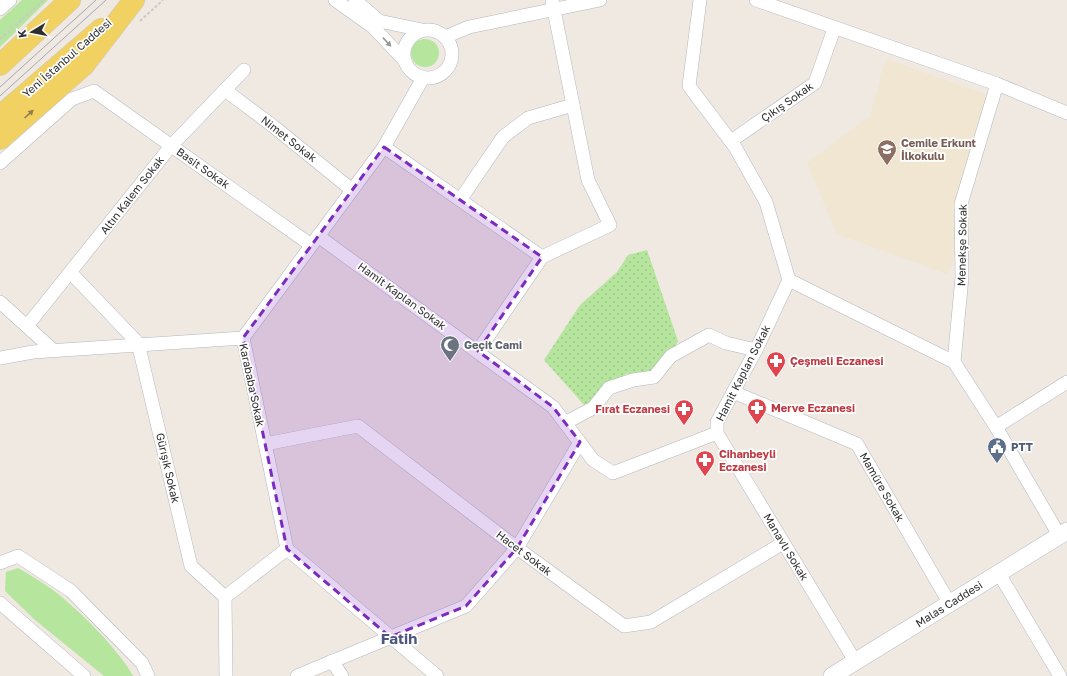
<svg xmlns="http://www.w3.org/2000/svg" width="1067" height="676" viewBox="0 0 1067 676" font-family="'Golos Text',sans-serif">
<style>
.education{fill:#f0e6d1}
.grass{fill:#b6e59e}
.park{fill:url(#park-dots)}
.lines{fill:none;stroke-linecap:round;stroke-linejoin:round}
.minor-casing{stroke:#b4b7c1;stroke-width:14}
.tertiary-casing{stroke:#b4b7c1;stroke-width:18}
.primary-casing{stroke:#c9c9c9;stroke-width:22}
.path{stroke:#c9c9c9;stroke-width:2;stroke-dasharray:3 2;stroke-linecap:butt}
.minor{stroke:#fff;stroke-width:13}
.tertiary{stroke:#fff;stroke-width:17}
.primary{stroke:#f2d163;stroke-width:21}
.tram{stroke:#a3a6b8;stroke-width:1}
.oneway{fill:#969696}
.oneway2{fill:#908048}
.marked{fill:#7b2cbf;fill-opacity:0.2;stroke:#7b2cbf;stroke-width:3;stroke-dasharray:8 5;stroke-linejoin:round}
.labels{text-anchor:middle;stroke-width:3.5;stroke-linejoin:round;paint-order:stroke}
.street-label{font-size:11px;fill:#2e2e2e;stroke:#fff}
.education-label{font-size:11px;font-weight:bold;fill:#785e54;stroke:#fff;text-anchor:start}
.worship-label{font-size:11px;font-weight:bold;fill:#5b616d;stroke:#fff;text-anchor:start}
.health-label{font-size:11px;font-weight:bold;fill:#be3a42;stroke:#fff;text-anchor:start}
.service-label{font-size:11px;font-weight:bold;fill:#4e5e75;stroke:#fff;text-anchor:start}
.district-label{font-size:15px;font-weight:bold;fill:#4d5680;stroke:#fff}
</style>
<defs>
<pattern id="park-dots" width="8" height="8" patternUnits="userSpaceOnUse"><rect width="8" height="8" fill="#b6e59e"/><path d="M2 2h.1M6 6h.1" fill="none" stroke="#9dc588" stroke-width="1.8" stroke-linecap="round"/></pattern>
</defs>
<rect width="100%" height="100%" fill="#efe9e1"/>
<!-- education -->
<polygon class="education" points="886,59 988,95 964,169 956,203 955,256 947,274 837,234 807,163 870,116"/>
<!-- grass -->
<g class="grass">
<polygon points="22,0 48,0 0,47 0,20"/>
<circle cx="425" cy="53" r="14"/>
<path d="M18,568C30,575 42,582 53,590C77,608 119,650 133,676H104L35,620L5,591L6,572Z"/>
</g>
<!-- park -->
<polygon class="park" points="647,250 678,341 666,365 651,372 626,374 585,406 544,360 580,305 617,272 628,255"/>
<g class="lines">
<!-- minor casing -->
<g class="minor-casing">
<g id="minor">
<polyline points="335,0 373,27 405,61"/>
<polyline points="355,0 379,21 422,30"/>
<polyline points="756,0 997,84 1067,113"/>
<polyline points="0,9 10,0"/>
<circle cx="428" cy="54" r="24"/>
<polyline points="445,37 469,27 600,0"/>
<polyline points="423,78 384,147 243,338 287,549 437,676"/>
<polyline points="225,90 273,126 352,190"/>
<polyline points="731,141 815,83 834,29"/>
<polyline points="384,147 542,257"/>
<polyline points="0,163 72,99 94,91 311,245"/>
<polyline points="460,200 503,137 528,118 573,105"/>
<polyline points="318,236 553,407 593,460 613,473 717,433 717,422 756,350 789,280 766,202 735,147 689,86 700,0"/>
<polyline points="71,273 138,343 191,566 225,597 226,676"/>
<polyline points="789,280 954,362 996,427 1059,535"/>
<polyline points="0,302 53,350"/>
<polyline points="27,326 171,146 244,70"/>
<polyline points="478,351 542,257 610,225 588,180 552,0"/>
<polyline points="0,358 33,352 243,338"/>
<polyline points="954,362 962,277 961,204 997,84"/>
<polyline points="733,392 857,444 950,604"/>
<polyline points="565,423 593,408 609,388 633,380 654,377 671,356 709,335 726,343 756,350"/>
<polyline points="996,427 1067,382"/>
<polyline points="717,433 855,661"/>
<polyline points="265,444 358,426 517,548 624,626 651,622 783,543"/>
<polyline points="0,563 18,556 71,591 142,663 148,676"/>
<polyline points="998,572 1060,676"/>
<polyline points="225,597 287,549"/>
<polyline points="0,603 84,676"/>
<polyline points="332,661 342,676"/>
<polyline points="297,676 466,606 517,548 580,442"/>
</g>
</g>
<!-- tertiary casing -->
<g class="tertiary-casing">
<polyline id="tertiary" points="832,676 1067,531"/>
</g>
<!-- primary casing -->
<g class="primary-casing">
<g id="primary">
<polyline points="0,65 70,0"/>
<polyline points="0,116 101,29"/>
<polyline points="0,139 84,65 134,0"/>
</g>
</g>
<!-- path -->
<g class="path">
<polyline points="140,21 163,0"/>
<polyline points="0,39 44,0"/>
</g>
<!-- minor -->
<use href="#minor" class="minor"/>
<!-- tertiary -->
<use href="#tertiary" class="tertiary"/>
<!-- primary -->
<use href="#primary" class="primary"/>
<!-- tram -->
<g class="tram">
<polyline points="0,87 96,0"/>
<polyline points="0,96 106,0"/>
</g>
</g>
<!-- one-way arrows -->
<defs><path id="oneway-solid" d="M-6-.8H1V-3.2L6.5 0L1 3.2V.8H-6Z"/></defs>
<use class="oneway" href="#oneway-solid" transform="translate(387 42) rotate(47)"/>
<use class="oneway2" href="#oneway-solid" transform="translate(29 114) rotate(-42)"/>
<!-- marked area -->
<path class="marked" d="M384,147L542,257L478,351L553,407L580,442L517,548L466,606L390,637L287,549L243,338Z"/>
<!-- icons -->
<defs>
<g id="school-pin" transform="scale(1)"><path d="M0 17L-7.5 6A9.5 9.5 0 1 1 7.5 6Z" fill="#8d6e63" stroke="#fff"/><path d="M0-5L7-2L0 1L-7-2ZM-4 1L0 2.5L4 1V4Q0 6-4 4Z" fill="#fff"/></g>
<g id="mosque-pin" transform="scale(1)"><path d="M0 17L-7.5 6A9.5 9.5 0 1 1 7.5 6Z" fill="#6b7280" stroke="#fff"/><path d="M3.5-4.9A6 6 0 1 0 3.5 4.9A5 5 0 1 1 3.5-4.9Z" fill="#fff"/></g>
<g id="pharmacy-pin" transform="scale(1)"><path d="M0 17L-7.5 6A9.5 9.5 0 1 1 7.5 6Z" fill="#e0444e" stroke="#fff"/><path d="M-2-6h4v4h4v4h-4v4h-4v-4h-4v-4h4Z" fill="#fff"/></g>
<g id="civic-pin" transform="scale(1)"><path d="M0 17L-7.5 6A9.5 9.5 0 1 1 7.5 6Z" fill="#5c6f8a" stroke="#fff"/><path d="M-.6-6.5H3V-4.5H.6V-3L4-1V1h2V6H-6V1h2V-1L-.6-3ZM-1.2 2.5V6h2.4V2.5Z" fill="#fff"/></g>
</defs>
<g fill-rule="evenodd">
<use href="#school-pin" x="887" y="149"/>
<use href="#mosque-pin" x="450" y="345"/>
<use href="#pharmacy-pin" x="776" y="361"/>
<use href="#pharmacy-pin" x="757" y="408"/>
<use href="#pharmacy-pin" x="684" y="409"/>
<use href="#civic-pin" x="997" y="447"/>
<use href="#pharmacy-pin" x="705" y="460"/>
</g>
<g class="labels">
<!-- street labels -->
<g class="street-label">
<text transform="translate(67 58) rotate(-41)" y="4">Yeni İstanbul Caddesi</text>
<text transform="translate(787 102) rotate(-35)" y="4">Çıkış Sokak</text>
<text transform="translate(289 139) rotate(38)" y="4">Nimet Sokak</text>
<text transform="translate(203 168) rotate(35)" y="4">Basit Sokak</text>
<text transform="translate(132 195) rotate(-52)" y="4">Altın Kalem Sokak</text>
<text transform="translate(962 245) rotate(-89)" y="4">Menekşe Sokak</text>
<text transform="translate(402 296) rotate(36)" y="4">Hamit Kaplan Sokak</text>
<text transform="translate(743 373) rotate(-63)" y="4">Hamit Kaplan Sokak</text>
<text transform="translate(252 385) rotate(78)" y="4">Karababa Sokak</text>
<text transform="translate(168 468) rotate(77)" y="4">Gürışık Sokak</text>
<text transform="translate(882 487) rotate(60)" y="4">Mamüre Sokak</text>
<text transform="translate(786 547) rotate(59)" y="4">Manavlı Sokak</text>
<text transform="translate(524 553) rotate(37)" y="4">Hacet Sokak</text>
<text transform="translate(949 604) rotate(-32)" y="4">Malas Caddesi</text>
</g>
<!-- education labels -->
<g class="education-label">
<text x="901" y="147">Cemile Erkunt<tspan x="901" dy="13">İlkokulu</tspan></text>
</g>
<!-- worship labels -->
<g class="worship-label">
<text x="464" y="349">Geçit Cami</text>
</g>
<!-- health labels -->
<g class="health-label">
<text x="790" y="365">Çeşmeli Eczanesi</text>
<text x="771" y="412">Merve Eczanesi</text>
<text x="670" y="413" text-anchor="end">Fırat Eczanesi</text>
<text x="719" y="458">Cihanbeyli<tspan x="719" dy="13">Eczanesi</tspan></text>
</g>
<!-- service labels -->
<g class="service-label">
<text x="1011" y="451">PTT</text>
</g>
<!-- district labels -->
<g class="district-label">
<text x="399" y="644">Fatih</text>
</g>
</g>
<!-- north arrow -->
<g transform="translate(32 32) rotate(260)" stroke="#ffffff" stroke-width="3" paint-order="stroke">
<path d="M0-3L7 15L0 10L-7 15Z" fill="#2e2e2e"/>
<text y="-6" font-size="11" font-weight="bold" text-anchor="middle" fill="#2e2e2e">K</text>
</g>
</svg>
